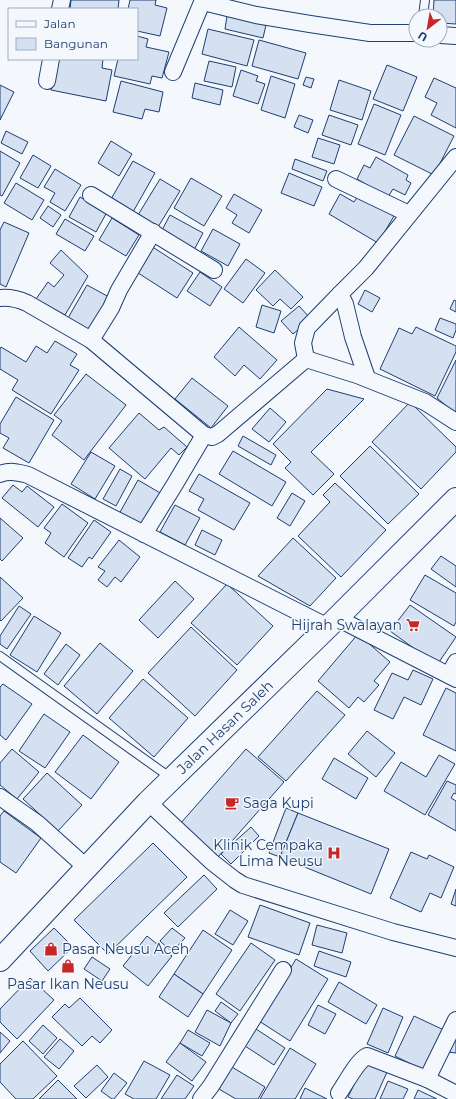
<svg xmlns="http://www.w3.org/2000/svg" width="456" height="1099" viewBox="0 0 456 1099" font-family="Montserrat,sans-serif">
<style>
.building{fill:#d5e0f0;stroke:#1d3f73}
.lines{fill:none;stroke-linecap:round;stroke-linejoin:round}
.lane-casing{stroke:#1d3f73;stroke-width:10}
.street-casing{stroke:#1d3f73;stroke-width:18}
.secondary-casing{stroke:#1d3f73;stroke-width:24}
.lane{stroke:#f4f7fb;stroke-width:8}
.street{stroke:#f4f7fb;stroke-width:16}
.secondary{stroke:#f4f7fb;stroke-width:22}
.labels{text-anchor:middle;stroke-width:3;stroke-linejoin:round;paint-order:stroke}
.poi-label{font-size:14px;fill:#1d3f73;stroke:#f4f7fb;text-anchor:end}
.street-label{font-size:14px;fill:#1d3f73;stroke:#f4f7fb}
</style>
<rect width="100%" height="100%" fill="#f4f7fb"/>
<!-- building -->
<g class="building">
<polygon points="71,0 119,0 118,9 70,9"/>
<polygon points="130,0 156,0 155,5 167,8 160,36 137,31 137,9 128,9"/>
<polygon points="434,0 456,0 456,24 440,23 440,16 433,16"/>
<polygon points="227,16 266,25 263,38 225,29"/>
<polygon points="208,29 254,40 247,66 202,54"/>
<polygon points="137,36 148,39 146,47 169,52 162,78 152,76 150,84 114,76 118,59 137,59"/>
<polygon points="259,40 306,53 298,79 252,66"/>
<polygon points="56,59 103,59 102,68 112,70 106,101 51,90"/>
<polygon points="209,61 236,67 232,87 204,81"/>
<polygon points="387,65 417,77 403,111 373,99"/>
<polygon points="241,70 258,76 256,81 265,84 258,104 233,96"/>
<polygon points="271,76 295,84 285,118 261,110"/>
<polygon points="306,77 314,79 311,88 303,85"/>
<polygon points="434,78 456,88 456,128 431,115 437,103 425,97"/>
<polygon points="339,80 371,91 362,120 330,110"/>
<polygon points="121,81 163,92 159,112 145,109 142,119 113,112"/>
<polygon points="195,83 223,90 220,105 192,98"/>
<polygon points="0,85 14,92 0,120"/>
<polygon points="374,104 401,115 385,155 358,144"/>
<polygon points="299,115 313,120 308,133 294,127"/>
<polygon points="329,115 358,125 351,145 322,135"/>
<polygon points="414,116 454,136 434,175 394,155"/>
<polygon points="6,131 28,142 22,154 1,143"/>
<polygon points="318,138 340,145 334,164 312,157"/>
<polygon points="111,141 132,154 119,176 98,163"/>
<polygon points="0,151 20,163 2,196 0,195"/>
<polygon points="33,155 51,166 38,188 20,178"/>
<polygon points="376,157 408,175 406,180 411,183 405,195 393,189 388,197 357,179 364,165 370,168"/>
<polygon points="295,159 327,171 323,181 292,169"/>
<polygon points="133,161 155,173 133,212 111,199"/>
<polygon points="55,169 81,185 65,211 50,202 55,193 44,187"/>
<polygon points="289,173 322,187 314,206 281,193"/>
<polygon points="191,178 222,196 204,226 174,208"/>
<polygon points="160,179 180,191 158,227 138,215"/>
<polygon points="16,183 44,200 32,220 4,203"/>
<polygon points="234,194 262,210 249,233 232,223 237,215 226,208"/>
<polygon points="340,194 354,202 358,196 394,216 378,243 329,214"/>
<polygon points="80,197 107,212 96,232 69,217"/>
<polygon points="48,206 61,215 53,227 40,218"/>
<polygon points="170,215 203,233 194,250 161,232"/>
<polygon points="112,218 139,235 126,256 99,240"/>
<polygon points="65,219 94,236 85,251 56,234"/>
<polygon points="4,222 29,233 6,287 0,284 0,230"/>
<polygon points="213,229 240,244 228,266 201,251"/>
<polygon points="151,246 193,273 177,298 135,271"/>
<polygon points="61,250 88,276 65,315 36,299 48,282 54,287 64,275 50,263"/>
<polygon points="246,259 265,273 243,303 224,289"/>
<polygon points="275,270 303,297 291,309 280,299 273,306 256,290"/>
<polygon points="200,272 222,287 210,306 187,291"/>
<polygon points="87,285 109,297 89,331 68,318"/>
<polygon points="365,290 380,298 372,312 358,304"/>
<polygon points="454,300 456,301 456,312 450,309"/>
<polygon points="262,305 281,311 274,333 256,327"/>
<polygon points="299,306 311,319 293,334 281,321"/>
<polygon points="440,318 456,324 456,330 453,338 435,330"/>
<polygon points="239,327 277,360 260,379 244,365 235,376 214,357"/>
<polygon points="416,327 456,346 456,352 435,396 380,369 399,328 412,334"/>
<polygon points="55,341 77,354 70,365 79,370 51,414 12,390 18,380 0,369 0,349 1,347 26,362 36,346 47,353"/>
<polygon points="456,360 456,414 437,398"/>
<polygon points="86,374 126,405 84,460 52,435 62,421 54,415"/>
<polygon points="192,378 228,406 211,428 175,399"/>
<polygon points="327,389 364,399 311,452 334,474 313,495 285,468 291,462 273,444"/>
<polygon points="16,397 54,420 29,463 3,448 9,438 0,433 0,424"/>
<polygon points="410,402 456,447 456,452 421,489 372,442"/>
<polygon points="270,408 286,422 269,442 252,429"/>
<polygon points="139,413 159,430 164,427 187,447 179,455 171,448 145,479 109,448"/>
<polygon points="243,436 276,455 271,465 238,446"/>
<polygon points="370,446 419,494 388,524 340,476"/>
<polygon points="233,451 286,482 272,506 219,474"/>
<polygon points="91,452 115,466 95,499 71,484"/>
<polygon points="120,469 132,476 116,506 103,499"/>
<polygon points="199,474 250,503 234,530 198,510 204,499 189,491"/>
<polygon points="138,480 162,494 143,527 119,514"/>
<polygon points="335,483 386,530 341,577 298,536 330,502 323,495"/>
<polygon points="13,485 22,492 27,486 54,507 38,527 2,498"/>
<polygon points="292,493 305,501 290,526 277,518"/>
<polygon points="62,504 88,523 64,557 45,543 51,533 44,528"/>
<polygon points="175,505 200,518 185,545 160,532"/>
<polygon points="0,518 23,538 2,561 0,559"/>
<polygon points="94,520 111,532 92,559 89,557 82,567 68,558"/>
<polygon points="202,530 222,540 215,555 195,545"/>
<polygon points="293,538 336,578 310,606 258,576"/>
<polygon points="119,540 140,557 121,582 115,577 107,587 98,580 105,571 98,567"/>
<polygon points="441,556 456,566 456,587 431,569"/>
<polygon points="425,575 456,593 456,622 454,626 410,600"/>
<polygon points="0,577 23,598 1,621 0,620"/>
<polygon points="175,581 194,599 158,638 139,620"/>
<polygon points="227,584 273,626 237,665 191,623"/>
<polygon points="410,605 456,637 437,665 390,631"/>
<polygon points="19,606 31,614 7,649 0,644 0,636"/>
<polygon points="34,616 61,633 37,672 10,655"/>
<polygon points="191,627 237,670 195,716 148,673"/>
<polygon points="358,634 390,662 374,681 379,685 364,702 358,697 349,708 318,681"/>
<polygon points="100,643 133,671 97,714 64,686"/>
<polygon points="66,644 80,655 58,685 44,674"/>
<polygon points="413,670 433,679 421,705 404,697 393,719 374,710 392,673 408,680"/>
<polygon points="143,679 188,718 154,757 109,718"/>
<polygon points="3,684 32,704 6,740 0,735 0,687"/>
<polygon points="446,688 456,693 456,751 423,735"/>
<polygon points="317,691 345,715 286,781 258,757"/>
<polygon points="44,714 70,732 45,768 19,751"/>
<polygon points="367,731 395,753 376,777 348,754"/>
<polygon points="83,735 119,762 91,799 55,772"/>
<polygon points="12,749 39,772 17,799 0,785 0,763"/>
<polygon points="246,749 284,782 218,857 180,824"/>
<polygon points="439,755 455,764 425,815 384,791 401,762 426,777"/>
<polygon points="334,758 368,778 356,799 322,779"/>
<polygon points="47,773 82,805 58,831 23,799"/>
<polygon points="447,781 456,785 456,794 454,793 451,798 456,801 456,831 428,815"/>
<polygon points="286,808 298,813 280,857 269,853"/>
<polygon points="4,811 41,838 16,873 0,862 0,816"/>
<polygon points="298,813 389,849 371,894 280,857"/>
<polygon points="251,827 259,836 231,864 221,854"/>
<polygon points="153,843 187,877 108,954 74,920"/>
<polygon points="411,852 427,859 429,855 454,867 441,898 430,893 421,912 390,898"/>
<polygon points="204,875 217,889 178,927 164,913"/>
<polygon points="456,889 456,906 451,904"/>
<polygon points="260,905 310,923 299,955 248,937"/>
<polygon points="230,910 248,921 233,945 215,934"/>
<polygon points="317,925 347,933 342,953 312,945"/>
<polygon points="54,928 73,947 48,971 30,951"/>
<polygon points="172,928 185,938 172,952 160,941"/>
<polygon points="203,930 232,950 203,994 174,974"/>
<polygon points="147,936 172,956 148,986 123,966"/>
<polygon points="251,943 275,960 240,1011 216,994"/>
<polygon points="319,951 351,962 346,977 314,966"/>
<polygon points="92,957 110,969 102,981 84,969"/>
<polygon points="296,959 328,979 290,1041 259,1021"/>
<polygon points="174,974 203,994 188,1017 159,997"/>
<polygon points="30,978 54,1000 17,1039 0,1022 0,1009"/>
<polygon points="339,982 377,1005 366,1024 328,1002"/>
<polygon points="80,998 112,1030 100,1043 92,1036 82,1046 52,1017 65,1004 69,1008"/>
<polygon points="221,1002 238,1014 231,1023 215,1011"/>
<polygon points="318,1005 336,1014 325,1034 308,1025"/>
<polygon points="383,1008 403,1017 388,1053 367,1044"/>
<polygon points="207,1010 231,1023 220,1046 195,1032"/>
<polygon points="414,1016 446,1031 427,1072 395,1056"/>
<polygon points="43,1025 57,1038 43,1054 29,1041"/>
<polygon points="253,1027 285,1048 274,1065 242,1044"/>
<polygon points="188,1030 210,1043 202,1056 180,1043"/>
<polygon points="456,1031 456,1053 448,1052"/>
<polygon points="0,1032 10,1041 0,1053"/>
<polygon points="60,1039 74,1051 59,1069 44,1057"/>
<polygon points="23,1041 57,1076 33,1099 16,1099 0,1082 0,1064"/>
<polygon points="180,1043 206,1062 192,1081 166,1062"/>
<polygon points="290,1048 316,1064 295,1099 260,1099"/>
<polygon points="144,1061 170,1075 156,1099 134,1099 125,1094"/>
<polygon points="365,1062 387,1072 375,1099 353,1099 348,1097"/>
<polygon points="97,1065 108,1077 86,1098 74,1086"/>
<polygon points="232,1067 265,1087 258,1099 236,1099 219,1089"/>
<polygon points="114,1073 127,1083 114,1099 112,1099 101,1091"/>
<polygon points="177,1075 194,1086 185,1099 161,1099"/>
<polygon points="58,1080 77,1099 39,1099"/>
<polygon points="388,1081 408,1089 403,1099 380,1099"/>
<polygon points="305,1088 327,1099 300,1099"/>
<polygon points="418,1090 437,1099 414,1099"/>
</g>
<g class="lines">
<!-- lane casing -->
<g class="lane-casing">
<g id="lane">
<polyline points="423,16 425,0"/>
<polyline points="0,656 171,778"/>
</g>
</g>
<!-- street casing -->
<g class="street-casing">
<g id="street">
<polyline points="203,2 256,15 310,24 370,33 416,33"/>
<polyline points="60,9 62,0"/>
<polyline points="440,35 456,36"/>
<polyline points="173,72 203,0"/>
<polyline points="47,81 51,59"/>
<polyline points="336,179 409,214"/>
<polyline points="91,195 214,270"/>
<polyline points="340,294 345,304 353,337 367,378"/>
<path d="M0,298C10,297 18,299 27,303L91,340L204,435L212,437L218,434L306,359L357,375L425,402L456,422"/>
<polyline points="91,340 111,308 119,290 153,232"/>
<polyline points="306,359 303,343 307,328 340,294 366,268 456,157"/>
<path d="M0,474C9,470 18,472 28,475L328,627"/>
<polyline points="144,534 175,484 204,435"/>
<polyline points="337,618 456,679"/>
<polyline points="449,675 456,662"/>
<polyline points="0,797 37,823 86,867"/>
<polyline points="148,802 212,862 235,880 243,885 393,932 456,948"/>
<polyline points="427,1079 456,1020"/>
<path d="M339,1093C346,1083 357,1061 367,1056L427,1079L456,1094"/>
<polyline points="201,1099 211,1086 283,970"/>
</g>
</g>
<!-- secondary casing -->
<g class="secondary-casing">
<polyline id="secondary" points="0,960 148,802 337,618 456,499"/>
</g>
<!-- lane -->
<use href="#lane" class="lane"/>
<!-- street -->
<use href="#street" class="street"/>
<!-- secondary -->
<use href="#secondary" class="secondary"/>
</g>
<!-- icons -->
<defs>
<g id="supermarket-bare" transform="scale(1.08)"><path d="M-6-5.5h2.5l.6 2H6L4.5 2H-2.5L-4.4-4H-6ZM-1.5 3.2a1.3 1.3 0 1 0 .1 0ZM3 3.2a1.3 1.3 0 1 0 .1 0Z" fill="#c62828" stroke="#f4f7fb" stroke-width="2.5" paint-order="stroke"/></g>
<g id="cafe-bare" transform="scale(1.08)"><path d="M-5.5-4.5H6V0H3Q3 3.5 0 3.5H-2.5Q-5.5 3.5-5.5 0ZM3-3.2v2h1.7v-2ZM-6 4.5H4V6H-6Z" fill="#c62828" stroke="#f4f7fb" stroke-width="2.5" paint-order="stroke"/></g>
<g id="hospital-bare" transform="scale(1.08)"><path d="M-5-5h3v3.5h4V-5h3V5h-3V1.5h-4V5h-3Z" fill="#c62828" stroke="#f4f7fb" stroke-width="2.5" paint-order="stroke"/></g>
<g id="shop-bare" transform="scale(1.08)"><path d="M-5-2.5h2.3a2.7 3.5 0 0 1 5.4 0H5L5.5 6h-11ZM-1.5-2.5h3a1.5 2.3 0 0 0-3 0Z" fill="#c62828" stroke="#f4f7fb" stroke-width="2.5" paint-order="stroke"/></g>
</defs>
<g fill-rule="evenodd">
<use href="#supermarket-bare" x="413" y="625"/>
<use href="#cafe-bare" x="232" y="803"/>
<use href="#hospital-bare" x="334" y="853"/>
<use href="#shop-bare" x="51" y="949"/>
<use href="#shop-bare" x="68" y="966"/>
</g>
<g class="labels">
<!-- poi labels -->
<g class="poi-label">
<text x="402" y="630">Hijrah Swalayan</text>
<text x="243" y="808" text-anchor="start">Saga Kupi</text>
<text x="323" y="850">Klinik Cempaka<tspan x="323" dy="16">Lima Neusu</tspan></text>
<text x="62" y="954" text-anchor="start">Pasar Neusu Aceh</text>
<text x="68" y="989" text-anchor="middle">Pasar Ikan Neusu</text>
</g>
<!-- street labels -->
<g class="street-label">
<text transform="translate(225 727) rotate(-44)" y="5">Jalan Hasan Saleh</text>
</g>
</g>
<!-- legend -->
<rect x="8" y="8" width="130" height="52" fill="#f4f7fb" stroke="#9eadc5"/>
<rect x="16" y="21" width="20" height="6" fill="#f4f7fb" stroke="#9eadc5"/>
<text x="44" y="28" font-size="12" fill="#1d3f73">Jalan</text>
<rect x="16" y="38" width="20" height="12" fill="#d5e0f0" stroke="#9eadc5"/>
<text x="44" y="48" font-size="12" fill="#1d3f73">Bangunan</text>
<!-- north arrow -->
<g transform="translate(428 28) rotate(211)"><circle r="19" fill="#f4f7fb" stroke="#9eadc5"/>
<path d="M0-3L7 15L0 10L-7 15Z" fill="#c62828"/>
<text y="-6" font-size="11" font-weight="bold" text-anchor="middle" fill="#1d3f73">U</text>
</g>
</svg>
